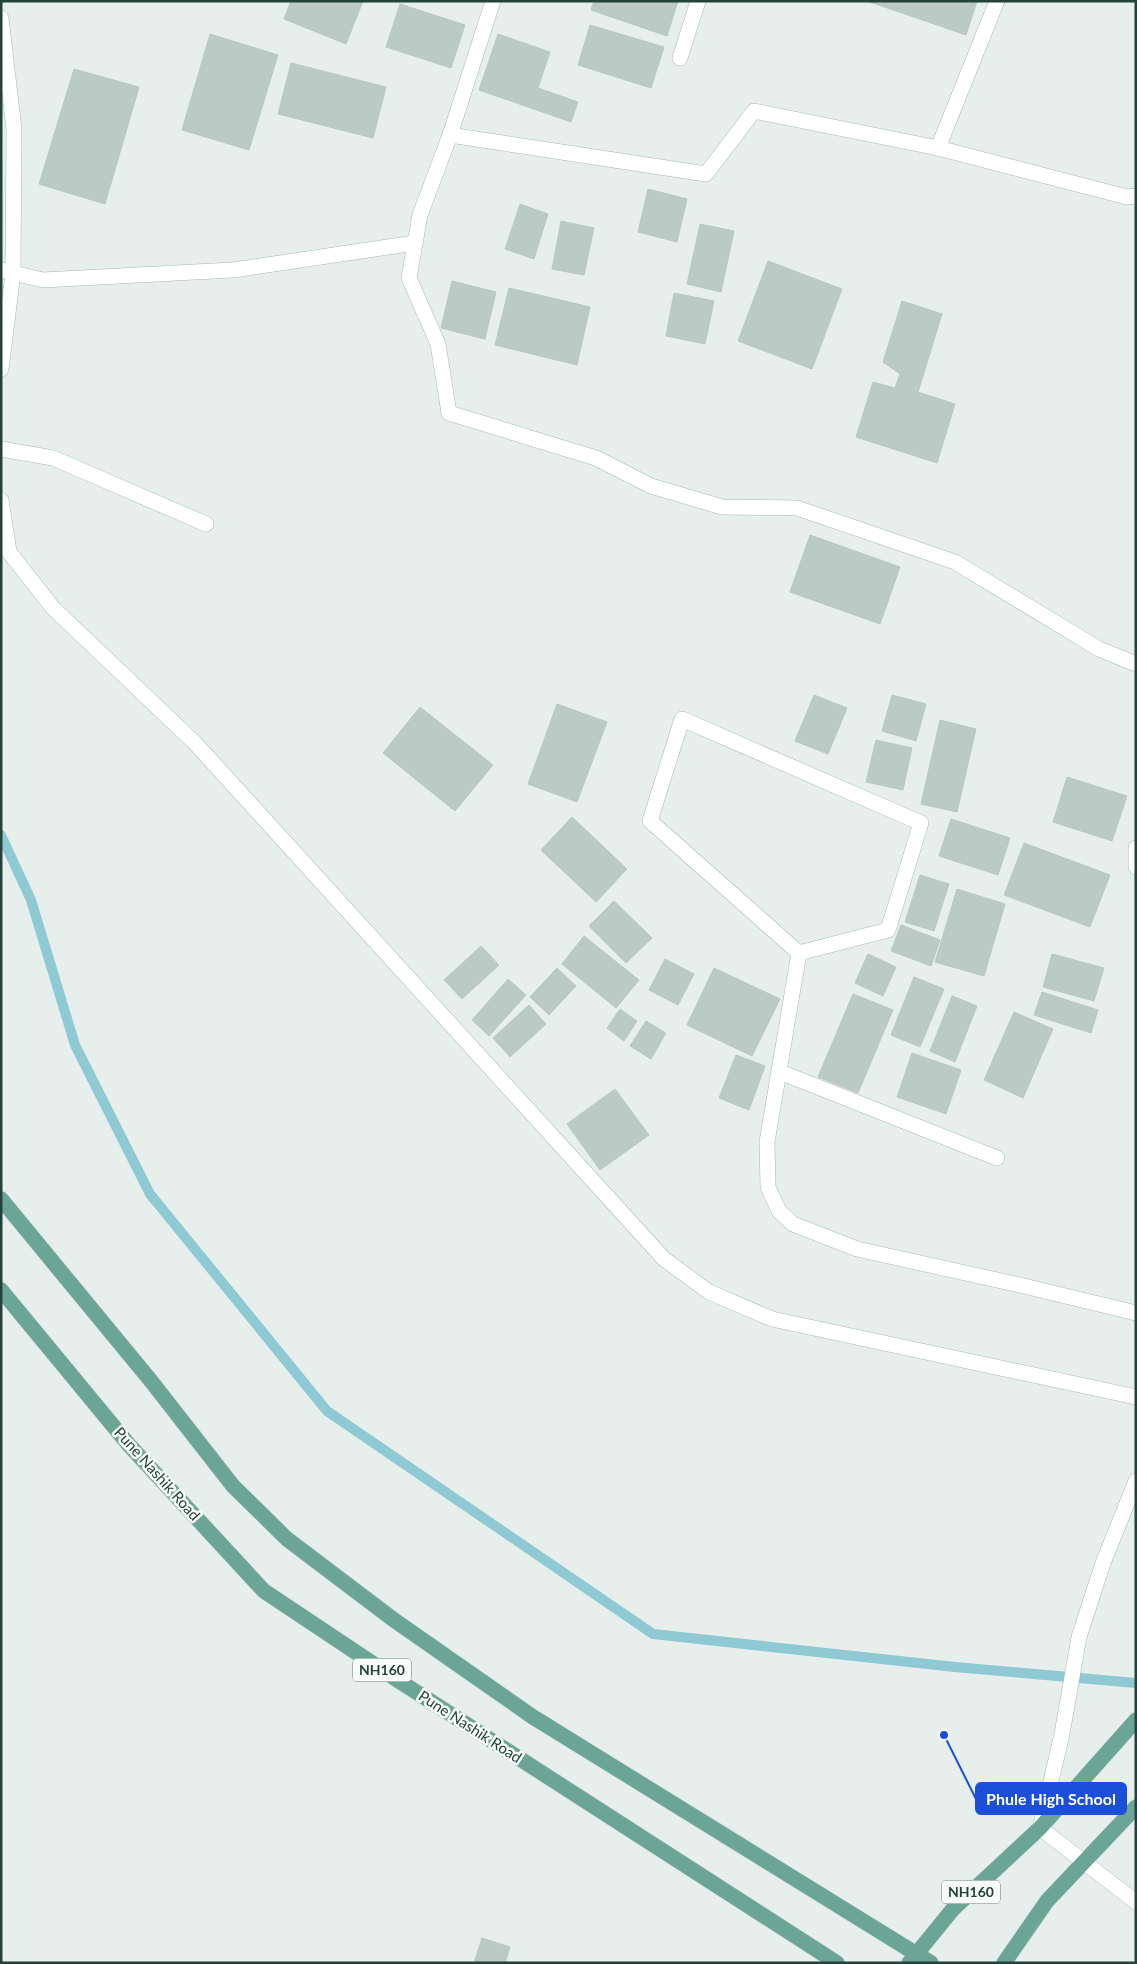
<svg xmlns="http://www.w3.org/2000/svg" width="1137" height="1964" viewBox="0 0 1137 1964" font-family="Lato,sans-serif">
<style>
.lines{fill:none;stroke-linecap:round;stroke-linejoin:round}
.stream{stroke:#8ec9d4;stroke-width:10}
.building{fill:#bbcac4;stroke:#b8c9c2}
.street-casing{stroke:#a8b8b2;stroke-width:16}
.primary-casing{stroke:#c2cac8;stroke-width:16}
.street{stroke:#fff;stroke-width:15}
.primary{stroke:#6aa596;stroke-width:15}
.labels{text-anchor:middle;stroke-width:5;stroke-linejoin:round;paint-order:stroke}
.shield{fill:#f7fbf9;stroke:#637a73;stroke-width:1}
.shield-label{font-size:14px;font-weight:bold;fill:#24423a}
.street-label{font-size:15px;fill:#24423a;stroke:#f7fbf9}
.leader{fill:none;stroke:#1d4ed8;stroke-width:2}
.callout-dot{fill:#1d4ed8;stroke:#f7fbf9;stroke-width:2}
.callout{fill:#1d4ed8;stroke:#1d4ed8;stroke-width:2}
.callout-label{font-size:16px;text-anchor:middle;font-weight:bold;fill:#fff}
</style>
<rect width="100%" height="100%" fill="#e6efeb"/>
<g class="lines">
<!-- stream -->
<polyline class="stream" points="1,835 31,900 75,1045 150,1194 327,1411 653,1634 955,1667 1136,1683"/>
</g>
<!-- building -->
<g class="building">
<polygon points="291,1 363,1 346,44 284,19"/>
<polygon points="594,1 678,1 667,36 591,10"/>
<polygon points="867,1 977,1 966,35"/>
<polygon points="400,4 465,25 451,68 386,47"/>
<polygon points="590,25 664,47 651,88 578,65"/>
<polygon points="210,34 278,55 249,150 182,130"/>
<polygon points="498,34 550,52 538,88 578,102 571,122 479,90"/>
<polygon points="291,63 386,87 373,138 278,114"/>
<polygon points="74,69 139,87 105,204 39,184"/>
<polygon points="648,189 687,199 677,242 638,232"/>
<polygon points="520,204 548,214 534,259 505,249"/>
<polygon points="561,221 594,228 584,275 552,269"/>
<polygon points="700,224 734,231 721,292 687,284"/>
<polygon points="768,261 842,289 812,369 738,341"/>
<polygon points="452,281 496,292 485,339 441,328"/>
<polygon points="509,288 590,307 577,365 495,345"/>
<polygon points="674,293 714,301 705,344 666,336"/>
<polygon points="902,301 942,314 918,392 955,404 937,463 856,437 873,382 895,388 900,374 883,362"/>
<polygon points="810,535 900,567 880,624 790,592"/>
<polygon points="814,695 847,708 828,754 795,741"/>
<polygon points="892,695 926,704 916,741 882,731"/>
<polygon points="557,704 607,722 577,802 528,784"/>
<polygon points="420,707 493,765 455,811 383,753"/>
<polygon points="940,720 976,729 957,812 921,804"/>
<polygon points="876,740 912,748 903,790 866,782"/>
<polygon points="1067,777 1127,796 1112,841 1053,822"/>
<polygon points="572,817 627,869 596,902 541,850"/>
<polygon points="951,819 1010,838 998,875 939,856"/>
<polygon points="1024,843 1110,875 1090,927 1004,895"/>
<polygon points="920,875 949,884 934,931 905,922"/>
<polygon points="957,889 1005,904 984,976 935,962"/>
<polygon points="614,901 652,938 626,963 589,926"/>
<polygon points="901,925 940,940 931,966 891,951"/>
<polygon points="584,936 639,980 616,1008 562,964"/>
<polygon points="481,946 499,965 462,999 444,980"/>
<polygon points="868,954 896,967 883,996 855,983"/>
<polygon points="1052,954 1104,968 1094,1001 1043,987"/>
<polygon points="665,959 694,974 678,1005 649,990"/>
<polygon points="557,968 576,986 549,1015 530,997"/>
<polygon points="714,968 780,999 752,1056 687,1025"/>
<polygon points="914,977 944,989 920,1047 891,1035"/>
<polygon points="508,979 526,995 489,1036 472,1020"/>
<polygon points="1042,992 1098,1010 1091,1033 1034,1015"/>
<polygon points="853,994 893,1010 858,1093 818,1077"/>
<polygon points="952,996 977,1006 955,1062 930,1051"/>
<polygon points="529,1005 546,1024 510,1057 493,1038"/>
<polygon points="620,1009 637,1021 624,1041 607,1028"/>
<polygon points="1014,1012 1053,1029 1023,1098 984,1080"/>
<polygon points="646,1021 666,1033 651,1059 630,1046"/>
<polygon points="912,1053 961,1070 946,1114 897,1097"/>
<polygon points="736,1055 765,1066 749,1110 719,1098"/>
<polygon points="615,1089 649,1135 600,1170 567,1124"/>
<polygon points="482,1938 510,1947 505,1963 474,1963"/>
</g>
<g class="lines">
<!-- street casing -->
<g class="street-casing">
<g id="street">
<polyline points="493,1 450,135 420,215 409,278 438,344 449,413 596,458 651,486 722,507 797,508 955,562 1099,649 1136,664"/>
<polyline points="1,18 14,129 13,273 1,369"/>
<polyline points="680,58 698,1"/>
<polyline points="450,135 706,174 754,111 938,148 1127,197 1136,196"/>
<polyline points="938,148 997,1"/>
<polyline points="1,270 43,280 233,270 415,243"/>
<polyline points="1,449 53,458 206,524"/>
<polyline points="1,500 9,552 53,608 195,743 664,1259 709,1292 772,1319 1136,1397"/>
<polygon points="682,719 921,823 888,930 799,953 650,821"/>
<polyline points="1136,848 1136,867"/>
<polyline points="799,953 767,1142 768,1187 779,1211 793,1224 857,1249 1024,1286 1136,1313"/>
<polyline points="780,1072 997,1158"/>
<polyline points="1136,1481 1103,1563 1079,1637 1062,1734 1040,1828 1136,1902"/>
</g>
</g>
<!-- primary casing -->
<g class="primary-casing">
<g id="primary">
<polyline points="1,1199 151,1381 233,1486 287,1539 394,1620 533,1717 931,1963"/>
<polyline points="1,1290 129,1445 264,1591 396,1679 837,1963"/>
<polyline points="909,1963 953,1909 1040,1828 1136,1720"/>
<polyline points="1004,1963 1047,1901 1136,1807"/>
</g>
</g>
<!-- street -->
<use href="#street" class="street"/>
<!-- primary -->
<use href="#primary" class="primary"/>
</g>
<g class="labels">
<!-- shield labels -->
<g class="shield">
<rect x="353" y="1658.5" width="58" height="23" rx="4"/>
<rect x="942" y="1880.5" width="58" height="23" rx="4"/>
</g>
<g class="shield-label">
<text x="382" y="1675">NH160</text>
<text x="971" y="1897">NH160</text>
</g>
<!-- street labels -->
<g class="street-label">
<text transform="translate(157 1474) rotate(48)" y="5">Pune Nashik Road</text>
<text transform="translate(470 1727) rotate(33)" y="5">Pune Nashik Road</text>
</g>
</g>
<!-- callouts -->
<path class="leader" d="M944 1735L976 1799"/>
<circle class="callout-dot" cx="944" cy="1735" r="5"/>
<rect class="callout" x="976" y="1783" width="150" height="31" rx="5"/>
<g class="callout-label">
<text x="1051" y="1805">Phule High School</text>
</g>
<!-- border -->
<rect width="1137" height="1964" fill="none" stroke="#24423a" stroke-width="5"/>
</svg>
